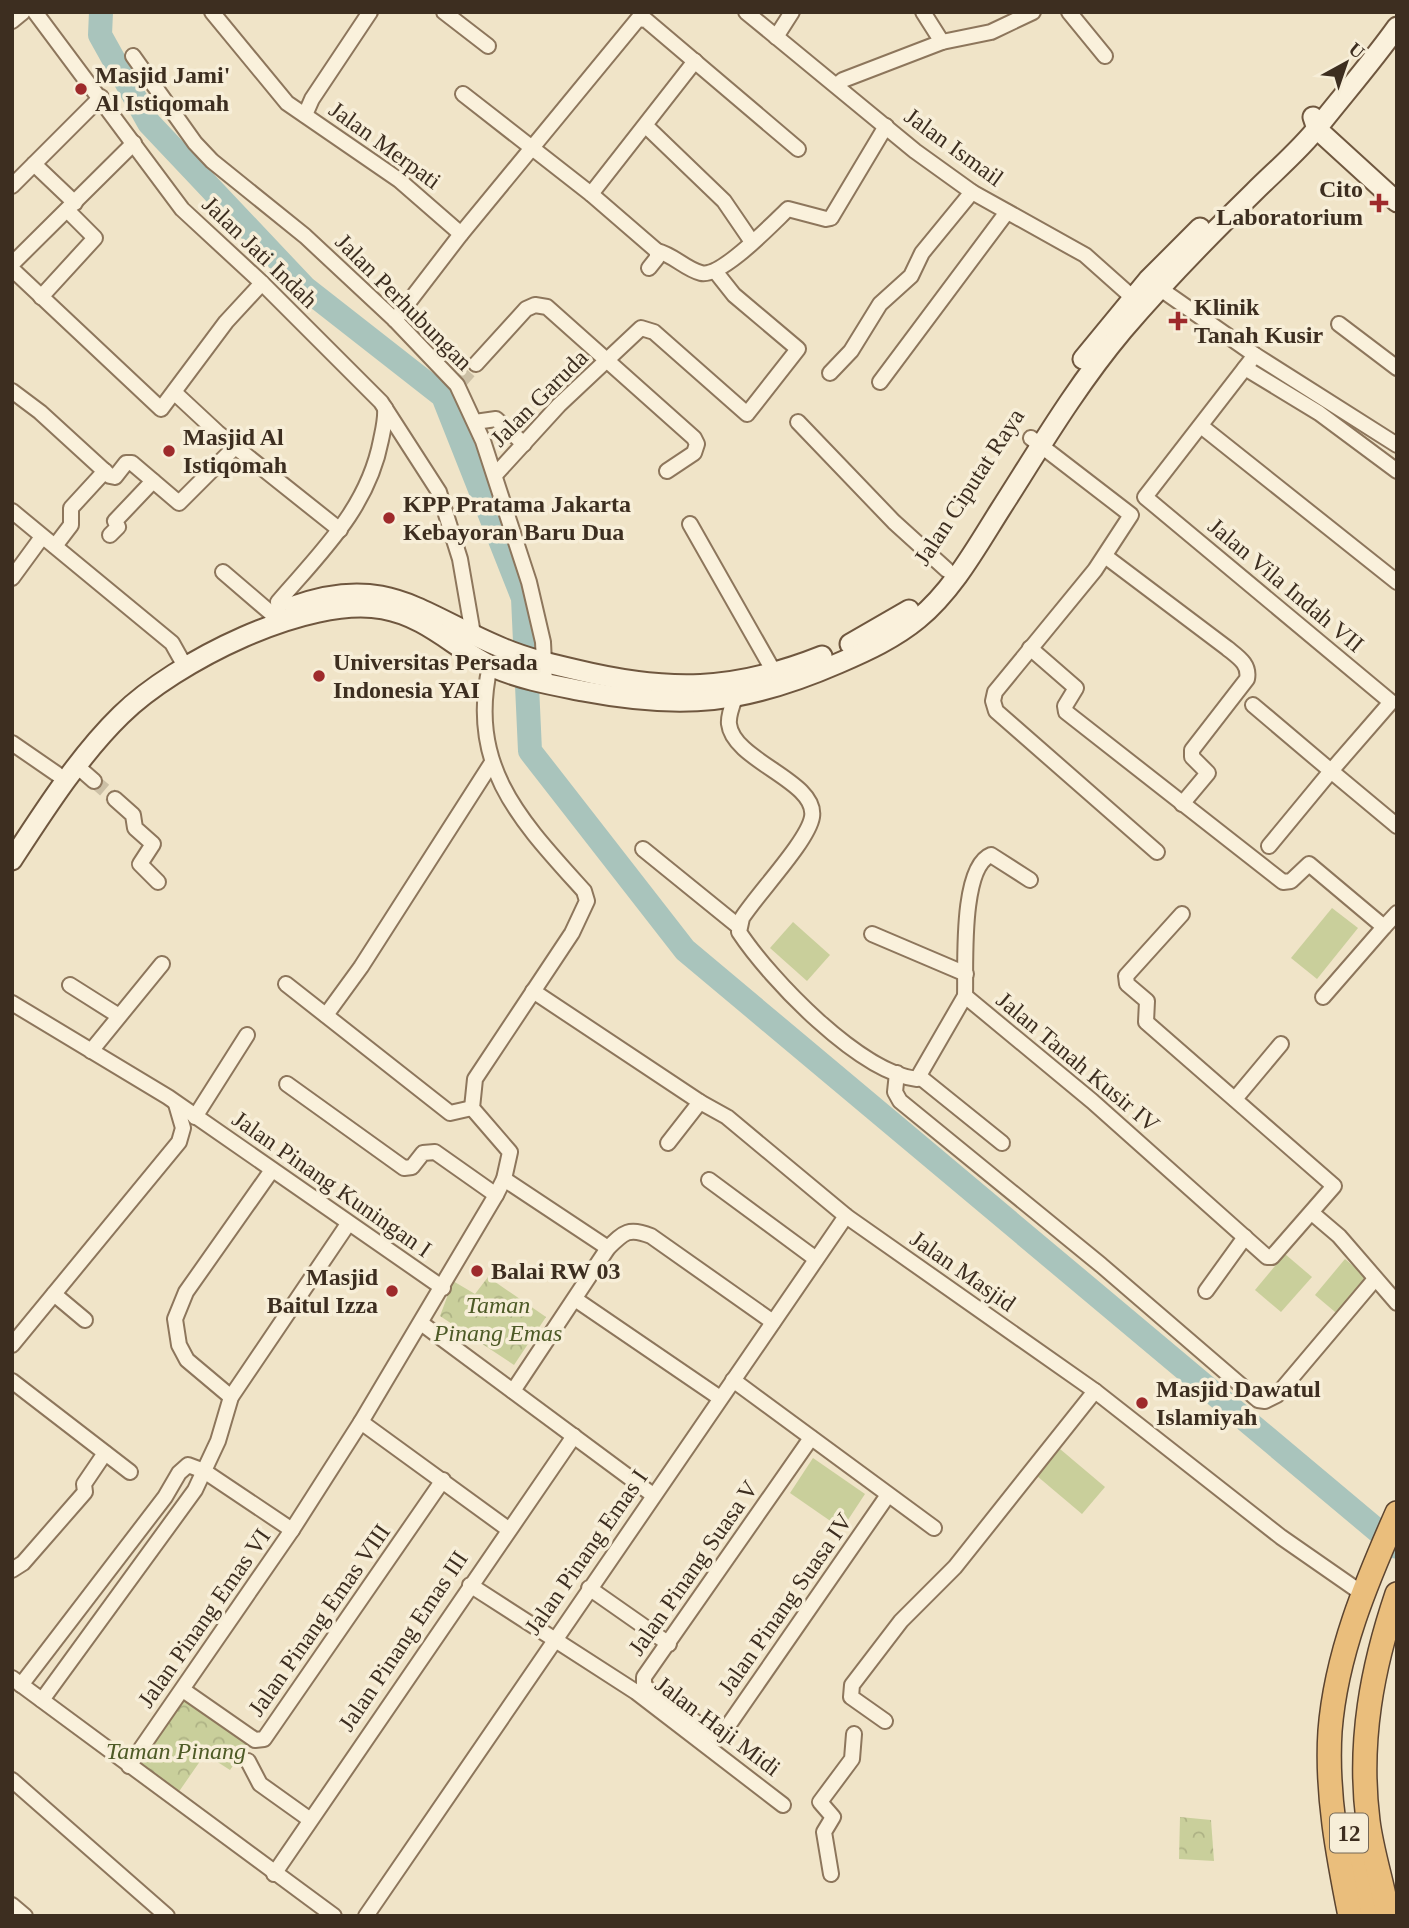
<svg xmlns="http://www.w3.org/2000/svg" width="1409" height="1928" viewBox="0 0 1409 1928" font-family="Georgia,serif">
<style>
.park{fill:url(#park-crowns)}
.pitch{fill:#c9cf9b}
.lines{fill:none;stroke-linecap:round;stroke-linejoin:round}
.river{stroke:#a9c4bc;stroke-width:24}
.minor-tunnel{stroke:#ccc0a6;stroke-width:14;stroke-dasharray:14 7;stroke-linecap:butt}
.minor-casing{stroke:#8d765c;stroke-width:18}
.secondary-casing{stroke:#6f573f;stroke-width:23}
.trunk-casing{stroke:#5b4430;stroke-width:26}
.minor{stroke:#faf1dc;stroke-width:14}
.secondary{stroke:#faf1dc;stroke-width:19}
.trunk{stroke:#eabe7c;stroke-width:23}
.poi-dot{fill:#9e2a2b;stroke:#f7eed8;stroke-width:2.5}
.labels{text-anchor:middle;stroke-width:7;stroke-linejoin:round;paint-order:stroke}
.shield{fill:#f7eed8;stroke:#756857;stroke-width:2}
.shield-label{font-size:23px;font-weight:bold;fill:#3d2e20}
.poi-label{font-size:24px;font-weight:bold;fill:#3d2e20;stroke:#f7eed8;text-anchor:start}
.street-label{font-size:24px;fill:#3d2e20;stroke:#f7eed8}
.park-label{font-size:24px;font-style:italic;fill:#4d5a26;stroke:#f7eed8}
</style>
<defs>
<pattern id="park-crowns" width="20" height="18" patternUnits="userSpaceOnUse" patternTransform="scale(1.75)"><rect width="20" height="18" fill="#c9cf9b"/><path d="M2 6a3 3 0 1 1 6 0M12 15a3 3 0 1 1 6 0" fill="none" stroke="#aeb285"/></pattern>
</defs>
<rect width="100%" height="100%" fill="#f0e4c8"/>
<!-- park -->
<g class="park">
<polygon points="488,1277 546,1317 514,1365 440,1316 453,1281 475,1294"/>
<polygon points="183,1696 250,1742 230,1770 205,1754 178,1793 136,1762"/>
<polygon points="1180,1817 1211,1820 1214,1861 1179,1859"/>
</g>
<!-- pitch -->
<g class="pitch">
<polygon points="1332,908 1358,928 1317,979 1291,958"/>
<polygon points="793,922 830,955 807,981 770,948"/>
<polygon points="1285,1254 1312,1277 1281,1312 1255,1290"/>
<polygon points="1345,1259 1371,1281 1341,1317 1315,1295"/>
<polygon points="1060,1449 1105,1487 1082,1514 1037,1476"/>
<polygon points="813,1458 865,1494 842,1529 790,1493"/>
</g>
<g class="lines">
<!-- river -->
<polyline class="river" points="101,12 100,35 149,123 305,288 443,396 523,598 530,751 685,950 1397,1547"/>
<!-- minor-tunnel -->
<g class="minor-tunnel">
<polyline points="460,382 476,364"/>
<polyline points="94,781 115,799"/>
</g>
<!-- minor casing -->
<g class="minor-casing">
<g id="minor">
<polyline points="35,12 182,209 262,283 381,402 439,492 460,559 473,634"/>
<polyline points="212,12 287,103 399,180 461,234"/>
<polyline points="444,12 488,46"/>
<polyline points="746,12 915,151 972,192 1085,255 1140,304"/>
<polyline points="923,12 942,42"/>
<polyline points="1069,12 1105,56"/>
<polyline points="12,21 23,12"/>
<polyline points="776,37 792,12"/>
<polyline points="133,56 195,143 212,161 305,236 395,320 457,385 483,441 529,582 543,642 545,684"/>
<polyline points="837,85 843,80 942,42 991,32 1033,12"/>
<polyline points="463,94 591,194 657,251 657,258 649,268"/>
<polyline points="305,115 312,99 370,12"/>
<polyline points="646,126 724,201 752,242"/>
<polyline points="34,164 75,203"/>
<polyline points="12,186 101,97"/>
<polyline points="591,194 695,61"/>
<path d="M657,251C674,255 685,269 701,273C721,278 772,224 788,209L826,219L831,218L886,126"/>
<polyline points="12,264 134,143"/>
<polyline points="12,269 161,409 226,322 262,283"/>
<polyline points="1152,283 1255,355 1397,445"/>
<polyline points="41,297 95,238 68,211"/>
<polyline points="395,320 461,234 638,19 646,20 798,149"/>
<polyline points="1339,324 1397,368"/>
<polyline points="1255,355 1145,497 1391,702 1331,771 1397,826"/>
<polyline points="476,364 526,309 535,305 547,307 694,438 697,444 694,453 667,471"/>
<polyline points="1245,368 1319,413 1397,471"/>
<polyline points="830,373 851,351 880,304 911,276 922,253 972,192"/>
<polyline points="880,382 1007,212"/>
<polyline points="12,391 40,412 110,476 115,477 126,463 132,463 179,503 235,447"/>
<polyline points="175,393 218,433 340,530"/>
<polyline points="475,422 496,419 524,444"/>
<polyline points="798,422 894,522 947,570"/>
<polyline points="1201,426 1397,582"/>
<polyline points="1031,438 1131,515 1095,570 995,692 993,701 996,711 1157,852"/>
<polyline points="495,475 559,405 641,328 654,332 747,414 798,349 734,295 715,271"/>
<polyline points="12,511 172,643 186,668"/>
<polyline points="690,524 774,672"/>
<polyline points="110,535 118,527 115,521 153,481"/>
<polyline points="55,546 71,525 71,508 105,471"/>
<path d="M1105,556L1227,648C1238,657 1250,664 1247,679L1192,750V757L1208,773L1182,804"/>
<polyline points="223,572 272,614"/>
<polyline points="12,578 42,537"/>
<path d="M279,611L278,602C321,552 368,508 381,440C383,430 386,419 385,408"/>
<polyline points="1030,648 1076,688 1065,706 1066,712 1283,882 1291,881 1309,864 1384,927 1397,913"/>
<path d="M735,698C732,706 728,716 729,724C733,761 818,781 812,817C808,841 758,893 742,918L739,932C770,979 860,1073 917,1079L965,996L1092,1101L1267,1257H1272L1334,1186L1146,1022L1147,1001L1127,984L1126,976L1182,914"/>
<polyline points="1253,705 1331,771 1269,846"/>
<polyline points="12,743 57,774"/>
<polyline points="78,767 94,781"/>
<polyline points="115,799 133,815 135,828 153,844 140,864 158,882"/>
<polyline points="643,849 738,926"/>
<polyline points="872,934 966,974"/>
<polyline points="286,984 450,1113 472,1108"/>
<polyline points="70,985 119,1016"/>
<polyline points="533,991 700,1102 727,1117 846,1216 1095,1391 1281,1537 1363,1594"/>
<path d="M965,996C966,967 960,867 991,855L1030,880"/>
<polyline points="1323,997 1384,927"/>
<polyline points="12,1003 168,1097 443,1288"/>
<polyline points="326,1015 361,967 491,764"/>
<polyline points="91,1051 162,964"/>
<polyline points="897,1073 895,1092 900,1101 1101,1265 1258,1400 1265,1401 1277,1395 1375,1279"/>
<polyline points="920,1077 1002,1143"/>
<polyline points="287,1084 404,1168 412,1167 423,1153 435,1152 496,1195"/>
<polyline points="1235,1099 1281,1044"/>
<polyline points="195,1117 247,1035"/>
<polyline points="668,1143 700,1102"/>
<polyline points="504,1179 608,1248"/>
<polyline points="709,1180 816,1259"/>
<polyline points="1312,1213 1339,1236 1397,1303"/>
<polyline points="1206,1291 1245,1237"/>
<polyline points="54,1294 85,1320"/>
<polyline points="575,1299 720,1398"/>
<polyline points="421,1323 653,1495"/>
<polyline points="12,1345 179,1142 183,1128 176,1104"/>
<polyline points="733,1380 934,1528"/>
<polyline points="12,1381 130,1472"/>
<path d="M513,1391L608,1248C624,1232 629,1227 651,1236L773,1322"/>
<polyline points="231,1397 187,1360 179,1345 175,1319 186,1292 272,1170"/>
<polyline points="361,1422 508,1529"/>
<polyline points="811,1438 644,1677 644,1686 717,1737 721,1736 888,1495"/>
<polyline points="12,1570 23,1563 85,1492 84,1484 105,1453"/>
<polyline points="470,1585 636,1692 783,1805"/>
<polyline points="589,1588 669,1644"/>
<polyline points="12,1678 334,1916"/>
<polyline points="21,1685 165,1497 179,1473 188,1465 204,1471 292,1530"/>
<polyline points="183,1690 255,1740 264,1739 443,1480"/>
<polyline points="42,1700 195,1490 218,1441 231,1397 348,1224"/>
<polyline points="885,1721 851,1697 852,1685 901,1621 955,1567 1095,1391"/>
<polyline points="248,1761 260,1784 309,1819"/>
<path d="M129,1766L292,1530L361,1422L496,1195L504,1179L510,1152L472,1108L475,1079L572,933L587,901L584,891C521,821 467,767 490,666"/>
<polyline points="12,1780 167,1916"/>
<polyline points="274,1874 574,1436"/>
<polyline points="831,1874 824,1832 833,1817 820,1802 852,1759 854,1734"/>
<polyline points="12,1905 25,1916"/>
<polyline points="366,1916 846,1216"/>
</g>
</g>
<!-- secondary casing -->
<g class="secondary-casing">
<g id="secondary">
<polyline points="1313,117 1317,129 1397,202"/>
<polyline points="1083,359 1148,280 1200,228"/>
<path d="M294,606C386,573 421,614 500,647C525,658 551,664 577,670C668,692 734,691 822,656"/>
<polyline points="850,644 909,610"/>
<path d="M12,860C44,811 79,756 121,715C175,662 307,595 383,609C428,617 456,650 495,668C523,680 553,685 583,691C683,710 745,704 839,663C867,651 895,638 918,619C953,590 976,548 1000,510C1039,449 1076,386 1123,330C1164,282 1209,236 1254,192C1275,171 1300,150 1318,127C1344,94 1372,62 1397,27"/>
</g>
</g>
<!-- trunk casing -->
<g class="trunk-casing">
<g id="trunk">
<polyline points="1350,1839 1366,1916"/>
<path d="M1350,1916C1338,1856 1326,1793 1330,1731C1336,1654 1366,1583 1397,1513"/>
<path d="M1388,1916C1383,1884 1372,1853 1368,1821C1358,1742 1372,1668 1397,1594"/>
</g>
</g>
<!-- minor -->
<use href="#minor" class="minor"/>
<!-- secondary -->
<use href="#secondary" class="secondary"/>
<!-- trunk -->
<use href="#trunk" class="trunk"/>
</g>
<!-- markers -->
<g class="poi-dot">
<circle cx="81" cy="89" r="7"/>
<path d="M1375.5 192.5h7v7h7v7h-7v7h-7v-7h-7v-7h7z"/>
<path d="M1174.5 310.5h7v7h7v7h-7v7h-7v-7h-7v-7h7z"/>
<circle cx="169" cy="451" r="7"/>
<circle cx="389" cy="518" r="7"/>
<circle cx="319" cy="676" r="7"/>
<circle cx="477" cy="1271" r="7"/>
<circle cx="392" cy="1291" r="7"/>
<circle cx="1142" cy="1403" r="7"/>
</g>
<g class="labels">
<!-- shield labels -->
<rect class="shield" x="1330" y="1813.5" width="38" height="39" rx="5"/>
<g class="shield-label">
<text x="1349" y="1841">12</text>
</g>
<!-- poi labels -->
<g class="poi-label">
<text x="95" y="83">Masjid Jami'<tspan x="95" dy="28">Al Istiqomah</tspan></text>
<text x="1363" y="197" text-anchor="end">Cito<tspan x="1363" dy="28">Laboratorium</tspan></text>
<text x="1194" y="315">Klinik<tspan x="1194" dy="28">Tanah Kusir</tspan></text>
<text x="183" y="445">Masjid Al<tspan x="183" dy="28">Istiqomah</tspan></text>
<text x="403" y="512">KPP Pratama Jakarta<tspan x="403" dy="28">Kebayoran Baru Dua</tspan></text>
<text x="333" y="670">Universitas Persada<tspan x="333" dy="28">Indonesia YAI</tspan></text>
<text x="491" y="1279">Balai RW 03</text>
<text x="378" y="1285" text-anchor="end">Masjid<tspan x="378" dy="28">Baitul Izza</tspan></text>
<text x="1156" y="1397">Masjid Dawatul<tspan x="1156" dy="28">Islamiyah</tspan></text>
</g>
<!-- street labels -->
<g class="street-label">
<text transform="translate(385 145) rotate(36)" y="8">Jalan Merpati</text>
<text transform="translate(954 147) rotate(36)" y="8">Jalan Ismail</text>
<text transform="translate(260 252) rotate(44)" y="8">Jalan Jati Indah</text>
<text transform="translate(404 302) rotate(45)" y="8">Jalan Perhubungan</text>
<text transform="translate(539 398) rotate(-45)" y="8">Jalan Garuda</text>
<text transform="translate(969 487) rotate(-57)" y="8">Jalan Ciputat Raya</text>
<text transform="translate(1286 585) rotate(40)" y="8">Jalan Vila Indah VII</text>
<text transform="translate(1078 1062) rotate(40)" y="8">Jalan Tanah Kusir IV</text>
<text transform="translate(332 1184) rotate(35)" y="8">Jalan Pinang Kuningan I</text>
<text transform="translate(963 1271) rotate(35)" y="8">Jalan Masjid</text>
<text transform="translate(586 1552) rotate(-55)" y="8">Jalan Pinang Emas I</text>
<text transform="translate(693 1568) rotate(-55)" y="8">Jalan Pinang Suasa V</text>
<text transform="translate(785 1604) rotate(-55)" y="8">Jalan Pinang Suasa IV</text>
<text transform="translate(204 1618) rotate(-55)" y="8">Jalan Pinang Emas VI</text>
<text transform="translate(319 1620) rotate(-55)" y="8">Jalan Pinang Emas VIII</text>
<text transform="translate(403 1641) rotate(-56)" y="8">Jalan Pinang Emas III</text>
<text transform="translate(718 1726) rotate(37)" y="8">Jalan Haji Midi</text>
</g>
<!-- park labels -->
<g class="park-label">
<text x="498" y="1313">Taman<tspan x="498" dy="28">Pinang Emas</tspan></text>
<text x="176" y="1759">Taman Pinang</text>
</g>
</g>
<!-- border -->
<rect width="1409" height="1928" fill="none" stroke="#3d2e20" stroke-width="28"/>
<!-- north arrow -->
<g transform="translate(1346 63) rotate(40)" stroke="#f7eed8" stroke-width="5" paint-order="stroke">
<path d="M0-5L12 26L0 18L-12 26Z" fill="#3d2e20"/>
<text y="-10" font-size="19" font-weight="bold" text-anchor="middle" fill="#3d2e20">U</text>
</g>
</svg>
